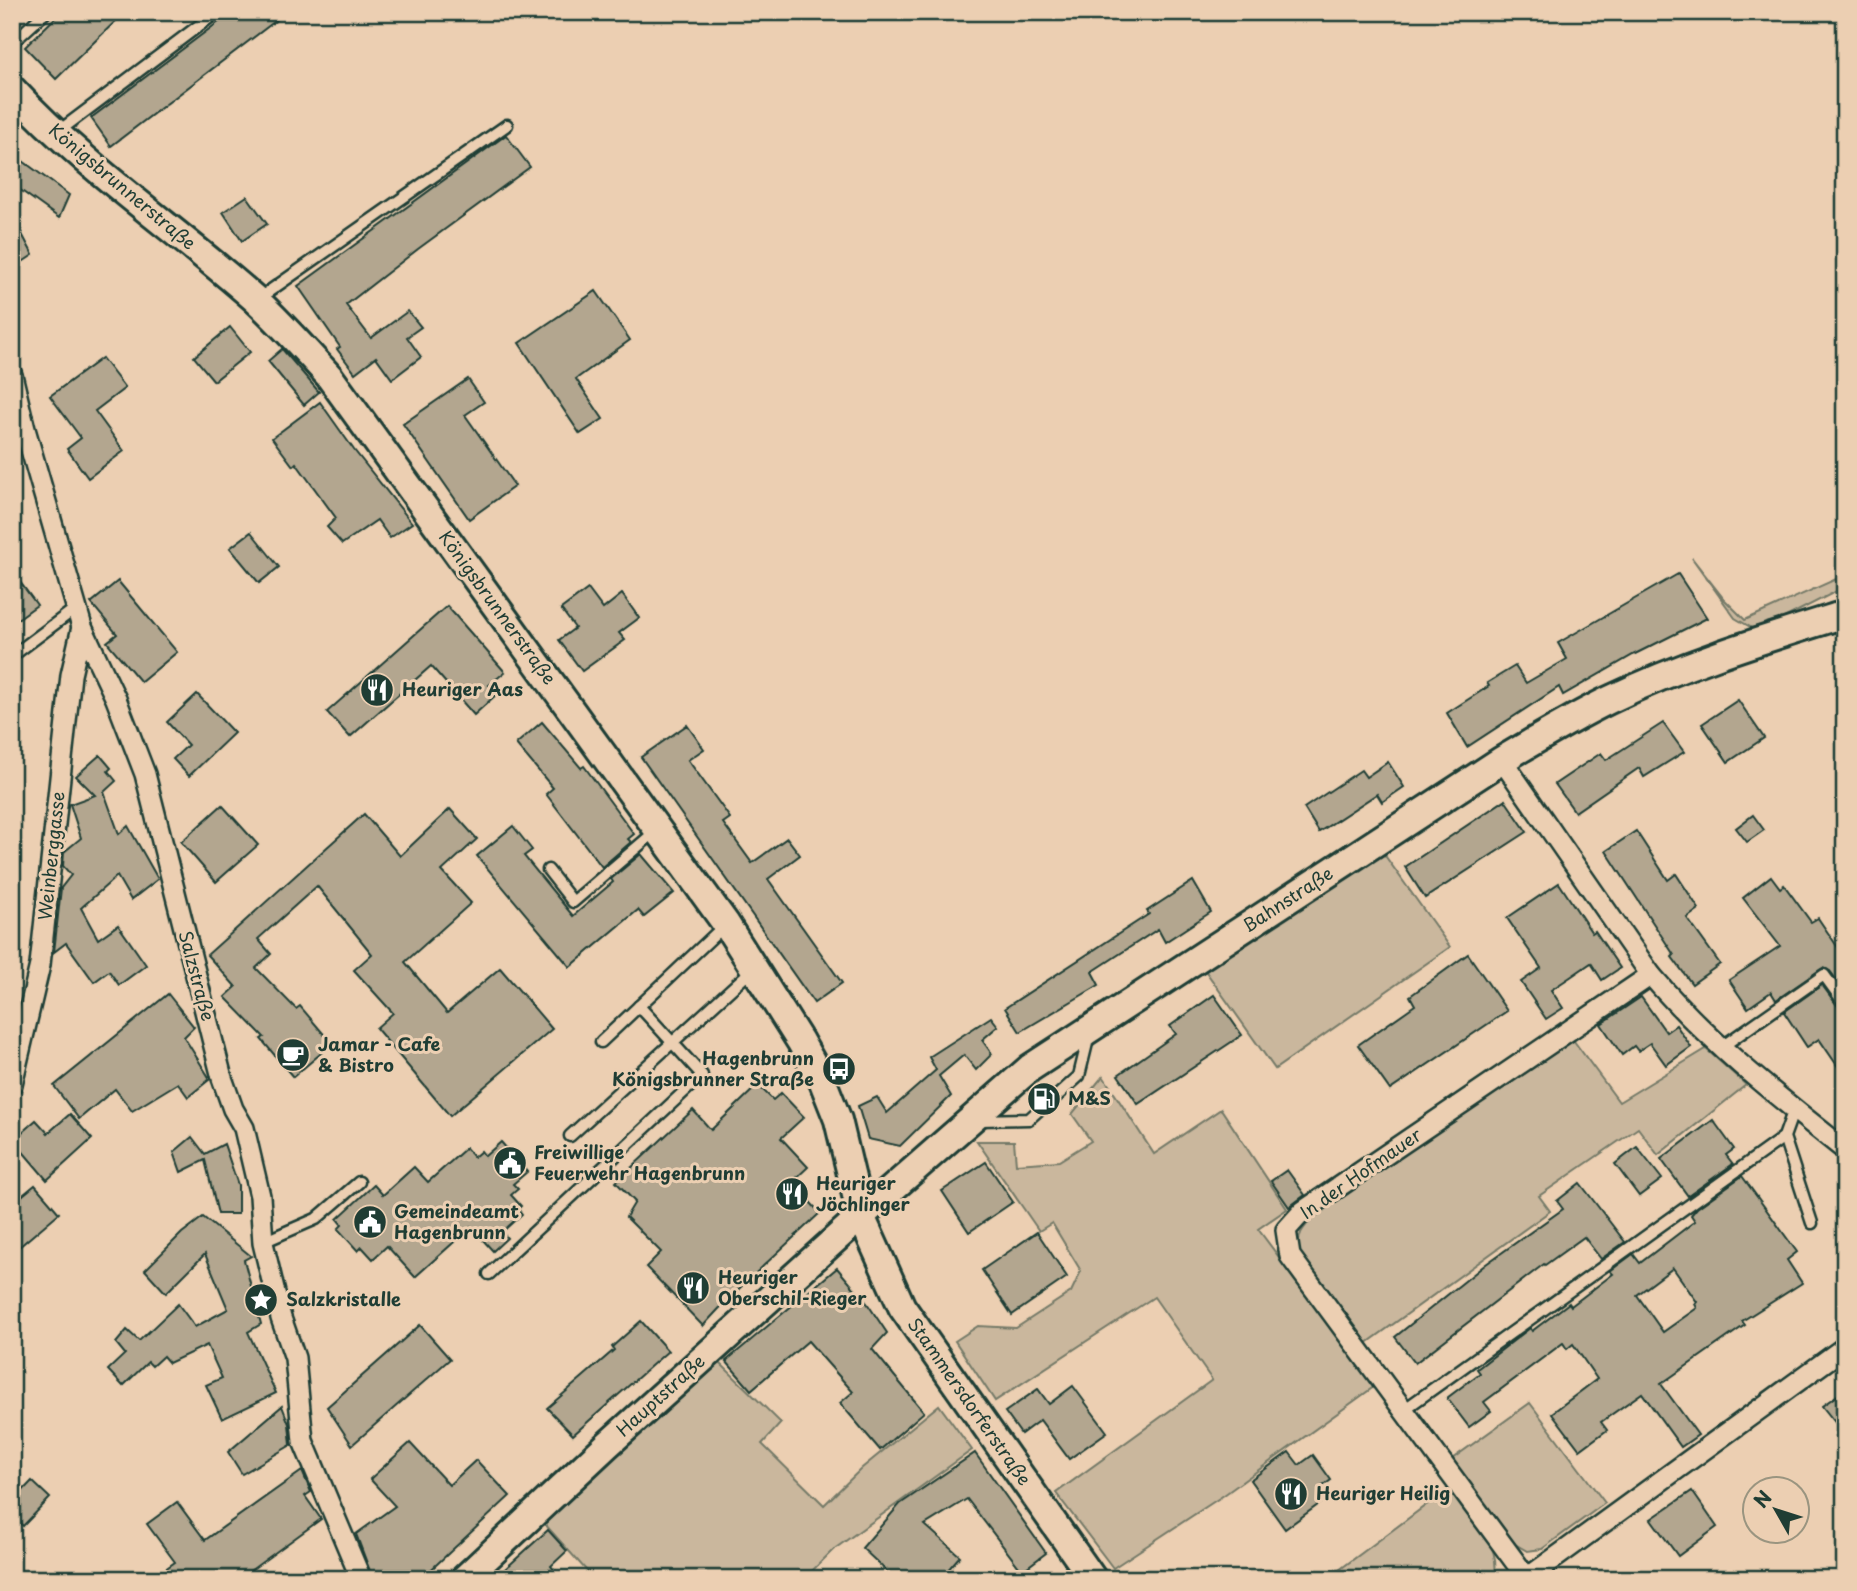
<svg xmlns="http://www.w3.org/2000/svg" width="1857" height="1591" viewBox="0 0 1857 1591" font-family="'Playpen Sans',sans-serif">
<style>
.green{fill:#cab79d;stroke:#747a68;stroke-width:2}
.building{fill:#b3a68f;stroke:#1f3d34;stroke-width:2;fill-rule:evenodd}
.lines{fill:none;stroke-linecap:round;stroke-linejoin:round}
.lane-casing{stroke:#1f3d34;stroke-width:15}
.street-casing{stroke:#1f3d34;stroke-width:24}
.secondary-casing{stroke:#1f3d34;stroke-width:32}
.lane{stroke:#eccfb2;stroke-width:10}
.street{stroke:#eccfb2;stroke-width:19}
.secondary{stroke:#eccfb2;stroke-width:26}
.labels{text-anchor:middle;stroke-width:6;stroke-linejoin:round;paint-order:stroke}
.street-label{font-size:18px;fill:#1f3d34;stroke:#eccfb2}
.poi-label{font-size:18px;font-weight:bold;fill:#1f3d34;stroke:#eccfb2;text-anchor:start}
</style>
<rect width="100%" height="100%" fill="#eccfb2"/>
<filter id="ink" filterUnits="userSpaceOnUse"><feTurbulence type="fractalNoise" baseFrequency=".0143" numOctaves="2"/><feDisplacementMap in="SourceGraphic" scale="14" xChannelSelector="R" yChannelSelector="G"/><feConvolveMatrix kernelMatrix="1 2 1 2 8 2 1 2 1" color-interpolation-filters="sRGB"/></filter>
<g filter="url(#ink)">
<!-- green -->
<g class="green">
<polygon points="1692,558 1724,599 1745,620 1845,575 1845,587 1784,618 1752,628 1735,618"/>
<polygon points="1381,850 1450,947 1275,1069 1202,966"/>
<path d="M1571,1037L1619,1102L1706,1049L1746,1085L1658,1155L1638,1128L1539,1196L1550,1211L1367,1343L1299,1251C1297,1235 1302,1229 1313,1218Z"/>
<polygon points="1103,1076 1154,1154 1221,1109 1287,1209 1258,1229 1375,1386 1224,1495 1113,1568 1056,1493 1212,1380 1154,1297 995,1401 955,1341 978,1326 1016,1328 1071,1292 1081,1271 1052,1223 1039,1231 977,1141 1014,1141 1016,1164 1059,1161 1091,1141 1072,1114"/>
<polygon points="719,1362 781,1423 762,1444 824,1505 862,1468 939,1405 972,1450 833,1550 804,1579 594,1579 543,1522"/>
<polygon points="1530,1403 1605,1503 1542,1549 1527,1551 1515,1544 1452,1459"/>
<path d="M1449,1488C1470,1514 1503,1543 1494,1579H1327Z"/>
</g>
<!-- building -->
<g class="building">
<polygon points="61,12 125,12 56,79 25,47"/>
<polygon points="232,12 287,12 111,146 91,118"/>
<polygon points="506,135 530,167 418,249 346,305 371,338 408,311 421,327 407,337 421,357 392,379 376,357 355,373 337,349 340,347 298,286"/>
<polygon points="12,153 69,195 59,218 12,184"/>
<polygon points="247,196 267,224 242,241 223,212"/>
<polygon points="12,215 33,255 12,269"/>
<polygon points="596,291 630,340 576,379 603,419 580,434 519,343"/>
<polygon points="230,327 250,352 214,381 194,357"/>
<polygon points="282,349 319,392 304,405 268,361"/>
<polygon points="102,358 125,388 95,411 124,451 88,478 67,449 81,438 50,396"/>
<polygon points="468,379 484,402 465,415 515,486 469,519 403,424"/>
<polygon points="320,402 354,450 412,523 390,538 377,520 342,544 327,527 336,518 296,463 293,466 272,438"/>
<polygon points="251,532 279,567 259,583 230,548"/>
<polygon points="12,571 37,605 12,623"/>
<polygon points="1678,574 1707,618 1633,655 1563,695 1559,687 1467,747 1447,713 1489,686 1487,683 1515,666 1526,683 1567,659 1558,643"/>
<polygon points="118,581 177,652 141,682 107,642 117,634 91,603"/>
<polygon points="588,589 603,609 622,594 639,618 619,633 625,640 582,671 559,640 575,628 561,609"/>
<polygon points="447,606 505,672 489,685 497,694 474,715 431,666 350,737 327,712"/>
<polygon points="197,694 234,733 189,776 173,759 188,745 167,722"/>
<polygon points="1738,700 1764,738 1728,762 1702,724"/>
<polygon points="542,722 581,768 584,766 634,834 628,839 631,842 602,867 546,794 553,788 516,744"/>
<polygon points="1663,723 1684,752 1644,777 1639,768 1575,812 1555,784 1601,753 1606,760"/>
<polygon points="687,725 704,749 688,760 730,818 723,823 752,863 787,838 800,855 768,879 842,983 814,1003 641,757"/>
<polygon points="100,755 111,768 108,771 116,781 104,792 119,834 128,826 158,879 131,900 117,876 81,908 98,939 118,925 146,965 119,985 109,971 94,982 66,943 54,952 61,888 71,875 63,866 64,852 81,838 70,804 95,795 76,776"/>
<polygon points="1388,762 1404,787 1382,802 1377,794 1319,832 1304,808 1361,770 1366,777"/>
<polygon points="1505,800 1527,832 1425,898 1405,867"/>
<polygon points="222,805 258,845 216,882 181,842"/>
<polygon points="450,809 477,839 442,871 471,903 405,962 447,1013 500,968 552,1029 450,1116 376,1028 393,1013 354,970 372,954 317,886 258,939 271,954 256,968 296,1009 300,1006 332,1044 293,1077 261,1039 264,1037 225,997 236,987 207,955 364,814 400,856"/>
<polygon points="1753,815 1764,830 1747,842 1736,828"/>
<polygon points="513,826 532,850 524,856 573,916 613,882 611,879 641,854 674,893 644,917 638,910 570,967 477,856"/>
<polygon points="1636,831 1668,880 1676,874 1699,909 1687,918 1720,964 1692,984 1672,957 1674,955 1606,851"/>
<polygon points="1771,876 1780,888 1784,885 1811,922 1818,918 1845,958 1845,991 1830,971 1823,968 1776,1000 1771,992 1748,1008 1729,980 1780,946 1743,898"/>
<polygon points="1193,881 1211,912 1165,942 1158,929 1092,972 1099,985 1020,1032 1005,1008 1149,914 1147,911"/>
<polygon points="1559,883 1592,933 1595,931 1620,968 1602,980 1591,963 1569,978 1551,990 1563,1008 1546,1019 1521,982 1541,968 1507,918"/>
<polygon points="1468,954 1507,1011 1390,1090 1358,1045 1415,1005 1410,996"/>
<polygon points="1822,985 1839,1008 1845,1011 1845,1077 1819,1039 1807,1047 1784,1012"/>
<polygon points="168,994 194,1027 184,1037 210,1079 188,1097 178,1083 132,1111 115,1089 79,1119 54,1086"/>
<polygon points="1214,995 1242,1035 1138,1104 1118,1075 1176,1034 1170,1026"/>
<polygon points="1641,997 1666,1032 1676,1025 1691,1047 1666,1065 1650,1043 1638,1051 1634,1046 1622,1055 1601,1024"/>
<polygon points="991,1017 998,1026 982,1040 992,1054 976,1070 964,1055 939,1076 951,1096 900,1146 868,1139 858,1106 877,1097 887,1113 936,1070 929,1057"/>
<polygon points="758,1085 773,1100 781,1093 804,1117 781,1138 808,1167 792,1182 820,1213 728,1299 703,1326 646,1267 661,1252 626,1217 635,1202 616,1182 693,1110 711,1130"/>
<polygon points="70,1114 92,1139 47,1180 13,1140 36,1120 48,1133"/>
<polygon points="1713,1120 1734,1149 1726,1155 1733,1164 1688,1196 1661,1159"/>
<polygon points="192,1137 205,1154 224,1144 238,1185 238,1214 218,1214 205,1160 181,1172 174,1152"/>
<polygon points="501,1142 527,1172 513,1184 518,1189 511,1195 521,1206 518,1209 522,1214 502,1232 507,1238 493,1251 471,1227 415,1277 387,1246 373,1259 362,1247 358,1251 338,1229 342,1225 337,1219 374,1185 383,1195 414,1167 428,1182 466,1148 474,1157 481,1151 485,1156"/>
<polygon points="1637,1147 1662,1179 1639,1196 1615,1164"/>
<polygon points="986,1162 1013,1202 969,1232 942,1191"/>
<polygon points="1287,1170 1305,1195 1289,1207 1271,1181"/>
<path d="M1742,1176L1797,1252L1787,1260L1802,1283L1742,1321L1745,1325L1661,1384L1698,1435L1681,1447L1642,1393L1601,1422L1607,1430L1580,1450L1552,1413L1597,1379L1573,1344L1567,1349L1563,1343L1484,1402L1491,1411L1469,1427L1447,1398L1480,1373L1477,1369L1530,1328L1532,1331L1569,1303L1571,1306L1613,1274L1610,1271L1633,1254L1640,1263L1695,1221L1691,1215L1697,1208ZM1673,1268L1697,1302L1695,1304L1697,1308L1663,1332L1637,1295Z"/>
<polygon points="1580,1183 1625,1242 1601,1259 1584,1237 1545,1265 1544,1264 1415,1363 1395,1337 1486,1264 1563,1209 1557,1201"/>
<polygon points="35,1185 59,1213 12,1253 12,1204"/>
<polygon points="203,1217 251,1256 244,1260 261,1324 248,1332 276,1393 222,1419 206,1385 222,1378 207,1345 169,1363 163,1356 152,1366 148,1362 123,1386 108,1370 125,1354 116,1343 127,1330 139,1341 178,1304 195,1327 228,1309 205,1254 166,1293 145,1270 182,1233"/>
<polygon points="1037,1232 1067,1277 1012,1315 982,1270"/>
<polygon points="837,1268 867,1303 887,1333 872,1349 924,1412 880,1450 840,1403 853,1392 808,1341 751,1390 726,1361"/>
<polygon points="641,1321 668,1351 573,1435 547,1408 614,1350 612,1347"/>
<polygon points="420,1325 450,1359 352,1445 327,1407"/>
<polygon points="1073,1386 1107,1432 1069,1459 1040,1420 1021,1434 1005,1412 1038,1389 1049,1404"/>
<polygon points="1845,1390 1845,1435 1822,1406"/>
<polygon points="282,1406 289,1424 291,1445 242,1474 228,1452"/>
<polygon points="410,1443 449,1485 476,1460 510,1496 421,1579 373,1579 356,1534 395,1506 370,1479"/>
<polygon points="1289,1452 1299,1465 1313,1455 1331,1480 1319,1489 1326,1499 1285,1529 1250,1480"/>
<polygon points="975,1453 1046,1553 1022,1571 967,1499 925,1525 960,1556 940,1579 895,1579 862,1548 900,1504"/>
<polygon points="302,1471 311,1492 305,1496 321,1519 239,1579 151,1579 175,1562 147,1524 177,1502 205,1540"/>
<polygon points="32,1481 50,1498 23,1526 12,1516 12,1502"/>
<polygon points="1692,1491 1717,1527 1678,1556 1651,1519"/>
<polygon points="548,1530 567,1551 551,1566 562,1579 494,1579"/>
</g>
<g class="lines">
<!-- lane casing -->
<g class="lane-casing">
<g id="lane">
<polyline points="12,43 46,12"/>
<polyline points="59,131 217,12"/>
<polyline points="258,299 507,125"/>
<polyline points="12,656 76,608"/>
<polyline points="548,870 573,902 656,831"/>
<polyline points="601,1042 725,925"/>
<polyline points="1723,1046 1824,975 1845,1004"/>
<polyline points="1057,1096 1079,1076 1089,1035"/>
<polyline points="1794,1109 1784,1137 1812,1223"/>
<polyline points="979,1120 1029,1119 1039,1110"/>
<polyline points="570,1136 753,969"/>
<polyline points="263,1242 316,1219 359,1182"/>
<polyline points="489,1274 702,1075 639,1006"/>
<polyline points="1405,1409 1784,1137"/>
</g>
</g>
<!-- street casing -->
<g class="street-casing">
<g id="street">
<polyline points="12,375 25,429 82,627 116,699 145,774 222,1078 233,1109 244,1128 260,1196 263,1243 281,1318 295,1358 303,1441 361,1579"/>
<path d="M1502,760L1651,975C1707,1041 1777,1096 1845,1150"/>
<polyline points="12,1084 40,965 71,675 82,627"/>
<polyline points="1527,1578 1290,1256 1286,1230 1303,1211 1651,975"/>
<polyline points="1526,1579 1845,1347"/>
</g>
</g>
<!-- secondary casing -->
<g class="secondary-casing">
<g id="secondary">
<path d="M12,89C85,168 175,228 255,299C281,323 305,350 329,376L726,924L800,1041L823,1082L838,1120L861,1216L902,1307L1093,1579"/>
<path d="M464,1579L606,1446L861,1216L1030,1068L1502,760C1537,739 1572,718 1609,700C1685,663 1765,639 1845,614"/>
</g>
</g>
<!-- lane -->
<use href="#lane" class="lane"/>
<!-- street -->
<use href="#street" class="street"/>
<!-- secondary -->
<use href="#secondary" class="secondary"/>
</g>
</g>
<!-- icons -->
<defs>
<g id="restaurant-disc" transform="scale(1.75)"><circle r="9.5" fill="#1f3d34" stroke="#eccfb2"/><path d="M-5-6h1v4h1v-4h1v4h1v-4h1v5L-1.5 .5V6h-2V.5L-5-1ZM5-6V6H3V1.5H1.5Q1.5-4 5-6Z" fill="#fff"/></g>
<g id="cafe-disc" transform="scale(1.75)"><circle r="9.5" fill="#1f3d34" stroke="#eccfb2"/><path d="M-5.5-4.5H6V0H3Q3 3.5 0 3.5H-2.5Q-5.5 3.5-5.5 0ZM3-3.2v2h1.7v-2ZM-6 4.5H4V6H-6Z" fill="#fff"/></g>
<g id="bus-disc" transform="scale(1.75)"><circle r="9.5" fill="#1f3d34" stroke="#eccfb2"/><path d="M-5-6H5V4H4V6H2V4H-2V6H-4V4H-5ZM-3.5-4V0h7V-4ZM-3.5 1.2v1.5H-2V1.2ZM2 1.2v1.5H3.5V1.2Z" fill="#fff"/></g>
<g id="fuel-disc" transform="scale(1.75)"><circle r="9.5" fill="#1f3d34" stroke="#eccfb2"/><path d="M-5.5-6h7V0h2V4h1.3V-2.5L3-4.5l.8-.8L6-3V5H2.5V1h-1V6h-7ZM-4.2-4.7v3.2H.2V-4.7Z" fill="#fff"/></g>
<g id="civic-disc" transform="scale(1.75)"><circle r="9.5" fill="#1f3d34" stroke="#eccfb2"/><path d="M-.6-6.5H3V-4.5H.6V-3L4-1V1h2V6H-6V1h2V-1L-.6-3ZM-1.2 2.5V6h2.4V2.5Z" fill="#fff"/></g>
<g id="sight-disc" transform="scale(1.75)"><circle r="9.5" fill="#1f3d34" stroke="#eccfb2"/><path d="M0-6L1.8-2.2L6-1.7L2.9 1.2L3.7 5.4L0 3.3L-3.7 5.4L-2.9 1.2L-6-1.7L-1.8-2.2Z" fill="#fff"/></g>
</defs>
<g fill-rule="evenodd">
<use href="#restaurant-disc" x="377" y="690"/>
<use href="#cafe-disc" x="293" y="1055"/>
<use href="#bus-disc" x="839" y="1069"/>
<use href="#fuel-disc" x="1044" y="1099"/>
<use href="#civic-disc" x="510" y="1163"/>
<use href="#restaurant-disc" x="792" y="1194"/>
<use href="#civic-disc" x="370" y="1222"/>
<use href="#restaurant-disc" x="693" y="1288"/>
<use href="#sight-disc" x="261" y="1300"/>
<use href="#restaurant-disc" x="1291" y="1494"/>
</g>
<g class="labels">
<!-- street labels -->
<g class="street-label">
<text transform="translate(122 187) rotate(40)" y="6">Königsbrunnerstraße</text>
<text transform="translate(497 608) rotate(54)" y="6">Königsbrunnerstraße</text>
<text transform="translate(52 856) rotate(-84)" y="6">Weinberggasse</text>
<text transform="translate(1288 900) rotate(-33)" y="6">Bahnstraße</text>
<text transform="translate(196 976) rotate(75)" y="6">Salzstraße</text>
<text transform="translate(1361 1174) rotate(-35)" y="6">In der Hofmauer</text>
<text transform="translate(661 1396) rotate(-42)" y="6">Hauptstraße</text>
<text transform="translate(969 1402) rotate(55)" y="6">Stammersdorferstraße</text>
</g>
<!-- poi labels -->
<g class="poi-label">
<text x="402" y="696">Heuriger Aas</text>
<text x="318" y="1051">Jamar - Cafe<tspan x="318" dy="21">&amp; Bistro</tspan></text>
<text x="814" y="1065" text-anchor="end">Hagenbrunn<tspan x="814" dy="21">Königsbrunner Straße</tspan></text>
<text x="1068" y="1105">M&amp;S</text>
<text x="534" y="1159">Freiwillige<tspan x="534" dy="21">Feuerwehr Hagenbrunn</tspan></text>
<text x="816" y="1190">Heuriger<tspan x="816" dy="21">Jöchlinger</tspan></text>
<text x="394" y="1218">Gemeindeamt<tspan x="394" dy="21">Hagenbrunn</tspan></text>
<text x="718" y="1284">Heuriger<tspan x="718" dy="21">Oberschil-Rieger</tspan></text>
<text x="286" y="1306">Salzkristalle</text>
<text x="1316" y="1500">Heuriger Heilig</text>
</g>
</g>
<!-- margin -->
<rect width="1857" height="1591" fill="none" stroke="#eccfb2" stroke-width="42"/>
<rect x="21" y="21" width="1815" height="1549" fill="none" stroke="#1f3d34" stroke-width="2.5" filter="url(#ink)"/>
<!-- north arrow -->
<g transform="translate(1776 1510) rotate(309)"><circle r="33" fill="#eccfb2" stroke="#9a9580" stroke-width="2"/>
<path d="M0-5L12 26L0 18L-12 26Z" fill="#1f3d34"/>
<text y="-10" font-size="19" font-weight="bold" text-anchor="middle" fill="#1f3d34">N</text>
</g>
</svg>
